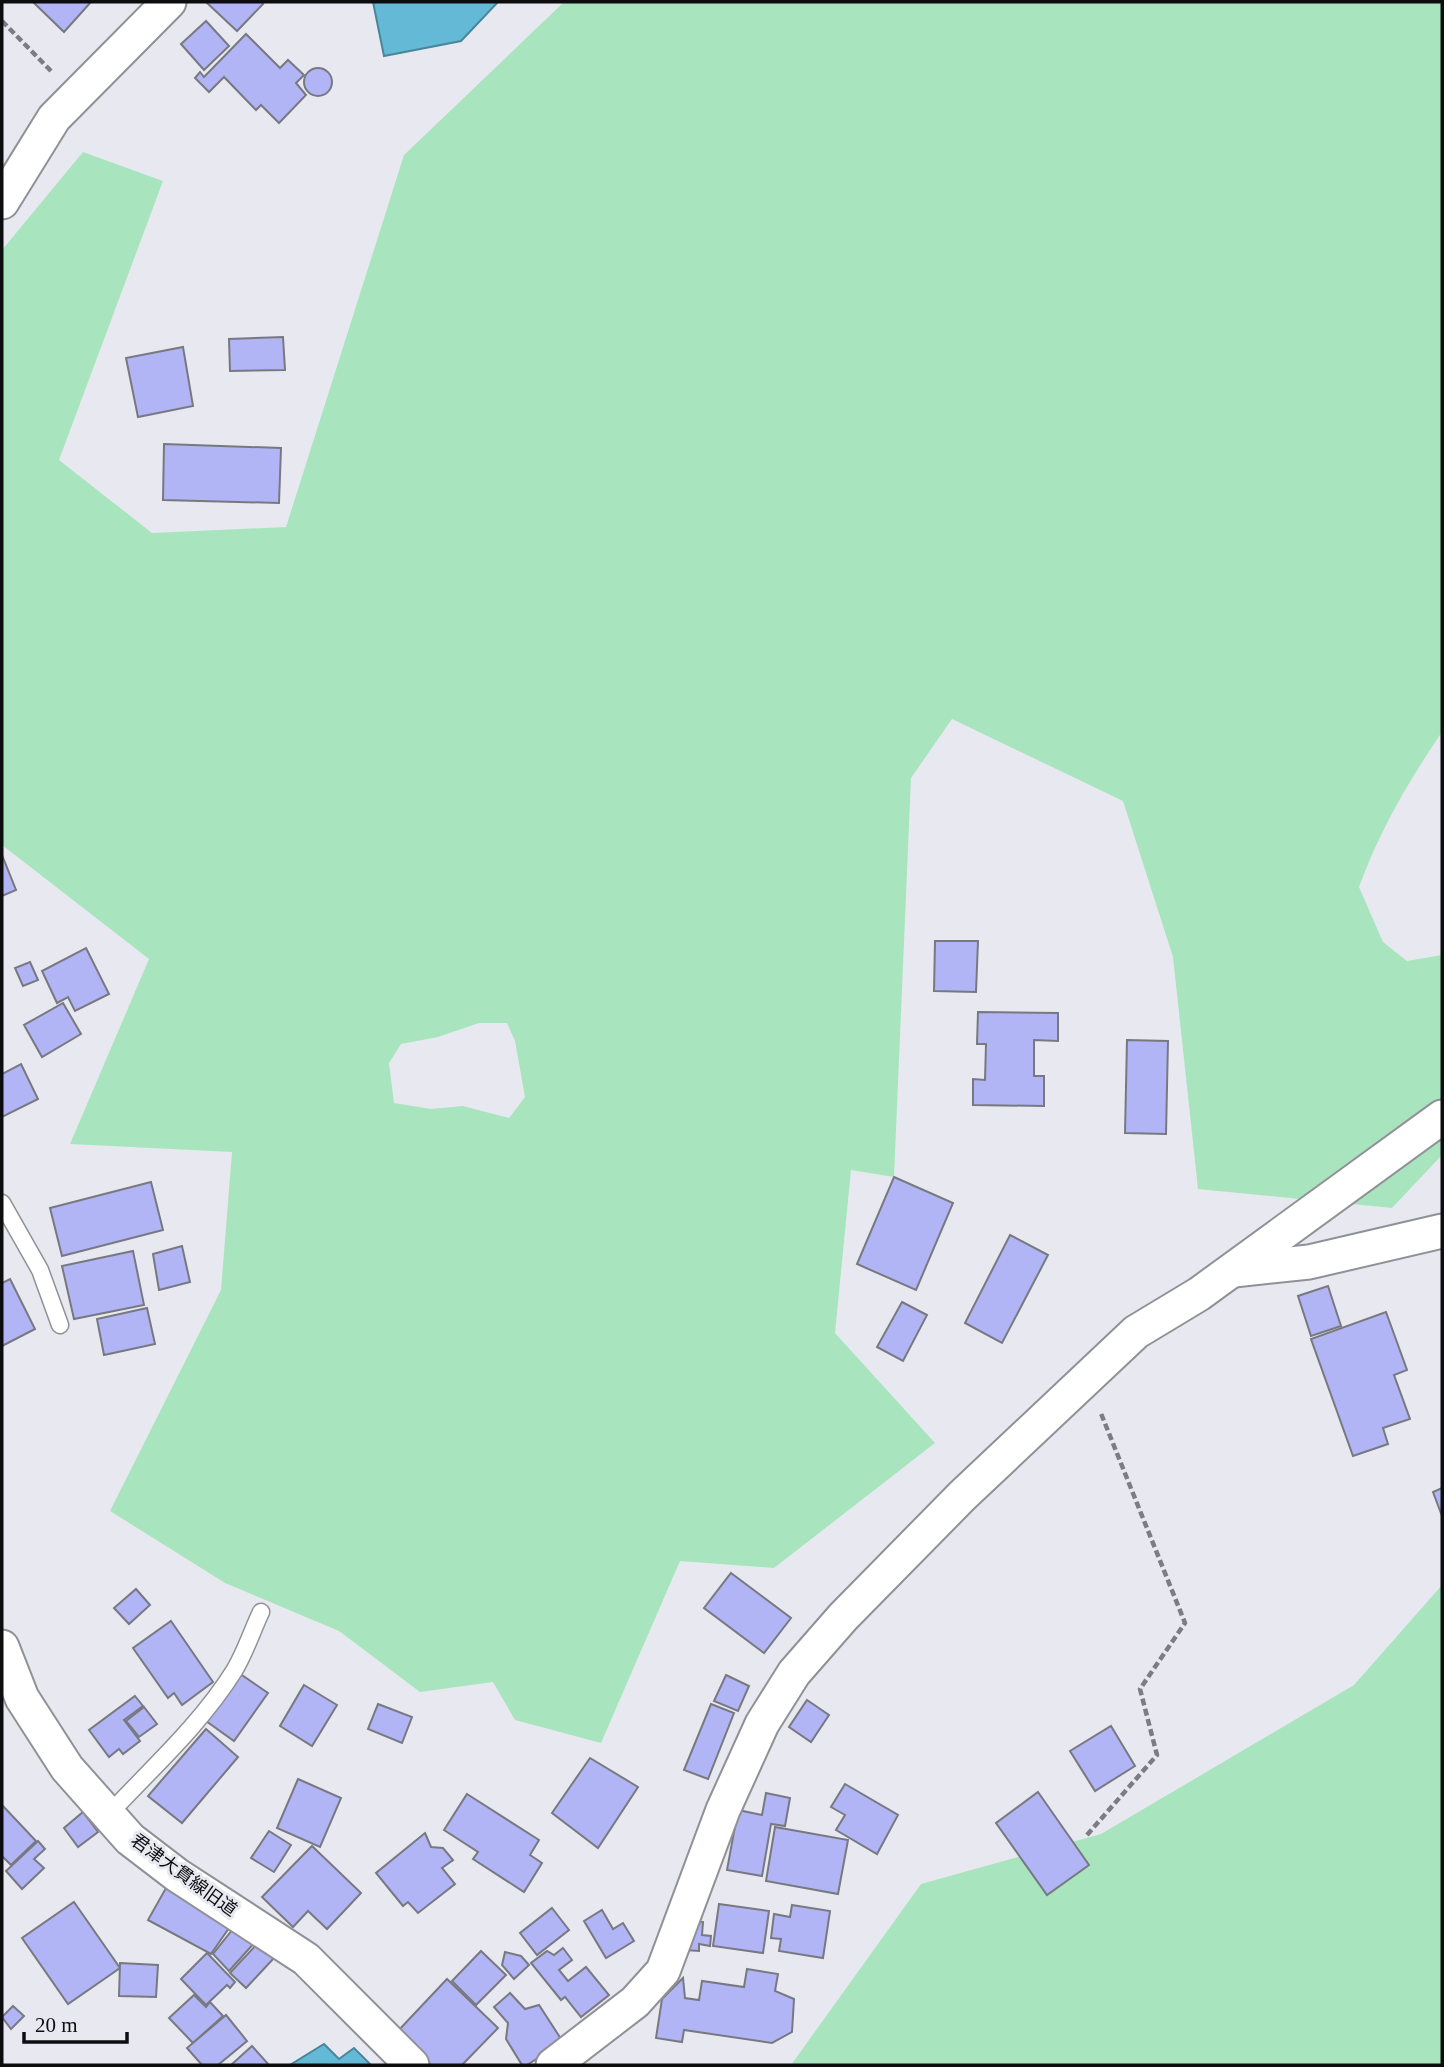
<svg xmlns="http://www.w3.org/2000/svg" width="1444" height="2067" viewBox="0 0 1444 2067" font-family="'Times New Roman','Noto Sans JP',serif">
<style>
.green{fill:#a8e5be;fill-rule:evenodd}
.water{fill:#64bad6;stroke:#4a869b;stroke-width:2}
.building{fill:#b1b5f6;stroke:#787980;stroke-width:2}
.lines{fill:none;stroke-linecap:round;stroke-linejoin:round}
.service-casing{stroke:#909197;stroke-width:19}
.minor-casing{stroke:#909197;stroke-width:37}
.path{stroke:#7c7c81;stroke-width:4.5;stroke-dasharray:7 3.5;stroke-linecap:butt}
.service{stroke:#fff;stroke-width:16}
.minor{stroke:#fff;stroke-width:33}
.labels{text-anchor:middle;stroke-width:6;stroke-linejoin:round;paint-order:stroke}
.street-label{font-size:18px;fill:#0d0d10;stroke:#e8e9f0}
</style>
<rect width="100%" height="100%" fill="#e8e9f0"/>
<!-- green -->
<g class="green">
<path d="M564,2H1442V732C1408,782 1380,830 1359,887L1383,942L1407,961L1442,955V1155L1392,1208L1198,1189L1173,957L1123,801L952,719L911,778L894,1177L851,1170L835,1333L935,1443L774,1568L680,1561L601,1743L515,1720L493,1682L420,1692L339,1631L225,1583L110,1511L221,1290L232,1152L70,1144L149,959L2,845V250L83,152L163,181L59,460L152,533L286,527L404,155ZM479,1023H507L515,1041L525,1097L509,1118L463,1106L431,1109L394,1103L389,1063L401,1044L438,1037Z"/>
<polygon points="1442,1585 1442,2065 791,2065 921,1884 1101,1834 1354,1685"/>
</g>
<!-- water -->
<g class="water">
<polygon points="373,2 498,2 461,41 384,56"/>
<polygon points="324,2044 339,2059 354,2048 371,2065 290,2065"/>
</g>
<!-- building -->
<g class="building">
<polygon points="33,2 91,2 64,32"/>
<polygon points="206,2 261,2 263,4 237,31"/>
<polygon points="206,21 229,46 204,70 181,44"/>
<polygon points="246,34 280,68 288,60 304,75 296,83 306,95 279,123 261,105 256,110 224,77 209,92 195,78 200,72 204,77"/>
<circle cx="318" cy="82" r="14"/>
<polygon points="283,337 285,370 230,371 229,339"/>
<polygon points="183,347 193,406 138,417 126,358"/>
<polygon points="164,444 281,448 279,503 163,500"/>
<polygon points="2,855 16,890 2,896"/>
<polygon points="935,941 978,941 976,992 934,991"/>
<polygon points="86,948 109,994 75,1011 68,997 57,1003 42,971"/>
<polygon points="30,962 38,980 23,986 15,968"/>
<polygon points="63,1003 81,1034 42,1057 24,1025"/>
<polygon points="978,1012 1058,1013 1058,1041 1034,1040 1034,1076 1044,1076 1044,1106 973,1105 973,1079 985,1080 986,1044 977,1044"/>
<polygon points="1127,1040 1168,1041 1166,1134 1125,1133"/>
<polygon points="21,1064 38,1099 2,1117 2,1074"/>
<polygon points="894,1177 953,1203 916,1290 857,1264"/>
<polygon points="151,1182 163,1230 62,1256 50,1208"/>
<polygon points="1010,1235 1048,1255 1002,1343 965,1323"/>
<polygon points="182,1246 190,1282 159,1290 153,1254"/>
<polygon points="133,1251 144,1305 74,1319 62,1266"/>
<polygon points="10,1279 35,1329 2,1346 2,1283"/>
<polygon points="1328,1286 1341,1326 1311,1336 1298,1296"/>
<polygon points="902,1302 927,1315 903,1361 877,1347"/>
<polygon points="147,1308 155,1344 104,1355 97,1319"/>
<polygon points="1386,1312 1407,1370 1394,1375 1410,1419 1383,1428 1388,1444 1353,1456 1311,1339"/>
<polygon points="1442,1488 1442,1516 1433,1492"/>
<polygon points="731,1573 791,1618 764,1653 704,1608"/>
<polygon points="136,1589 150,1605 129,1624 114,1608"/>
<polygon points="171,1621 213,1682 182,1705 174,1693 168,1698 133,1648"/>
<polygon points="239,1673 268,1693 234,1741 206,1721"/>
<polygon points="726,1675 749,1686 738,1711 714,1701"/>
<polygon points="304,1685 337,1705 312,1746 280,1726"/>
<polygon points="135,1696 143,1706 124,1720 140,1741 123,1754 119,1749 109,1757 89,1730"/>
<polygon points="807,1700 829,1715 811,1742 789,1727"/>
<polygon points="378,1704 412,1717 402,1743 368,1729"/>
<polygon points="711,1704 734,1713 708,1779 684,1770"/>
<polygon points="144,1707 157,1724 139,1737 126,1721"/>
<polygon points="1111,1726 1135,1766 1095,1791 1070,1751"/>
<polygon points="206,1729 238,1757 182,1823 148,1796"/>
<polygon points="590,1758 638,1787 598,1848 552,1813"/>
<polygon points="298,1779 341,1798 320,1847 277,1828"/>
<polygon points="845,1784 898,1815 877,1854 836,1830 845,1815 831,1807"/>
<polygon points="1038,1792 1089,1865 1047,1895 996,1823"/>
<polygon points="766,1793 790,1798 785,1826 771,1824 762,1876 727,1870 738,1810 762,1815"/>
<polygon points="467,1794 539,1840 530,1855 542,1863 524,1892 473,1859 478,1852 444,1830"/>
<polygon points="2,1805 36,1841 11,1865 2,1856"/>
<polygon points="83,1812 98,1832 78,1847 64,1828"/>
<polygon points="775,1827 848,1840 838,1894 766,1881"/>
<polygon points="269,1831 291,1845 274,1872 251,1858"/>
<polygon points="425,1833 431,1847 443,1848 453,1860 442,1868 455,1884 418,1913 408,1902 403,1906 376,1873"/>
<polygon points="38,1841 45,1849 34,1859 44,1868 22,1889 6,1871"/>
<polygon points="312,1846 361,1893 327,1929 308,1911 293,1927 262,1897"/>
<polygon points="166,1888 231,1925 211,1954 148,1920"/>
<polygon points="74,1902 120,1968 68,2004 22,1938"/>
<polygon points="719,1904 769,1911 763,1953 713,1946"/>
<polygon points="792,1905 830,1911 823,1958 779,1951 781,1939 771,1938 774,1914 790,1917"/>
<polygon points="552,1908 569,1930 537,1955 520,1933"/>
<polygon points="602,1910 613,1929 623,1923 634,1941 606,1958 584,1921"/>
<polygon points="687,1920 703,1922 702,1935 711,1936 710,1946 699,1944 699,1951 685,1950"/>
<polygon points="237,1924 256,1941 229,1971 213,1954"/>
<polygon points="258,1943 274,1958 246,1988 230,1973"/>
<polygon points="563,1948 572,1960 559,1970 568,1981 586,1967 609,1995 581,2017 565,1997 561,2000 531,1963 547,1951 554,1955"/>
<polygon points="481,1951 506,1975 476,2005 452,1981"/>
<polygon points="505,1952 521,1956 529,1965 514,1979 502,1965"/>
<polygon points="207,1953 235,1982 230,1988 227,1985 206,2005 181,1979"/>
<polygon points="120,1963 158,1965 156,1997 119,1996"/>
<polygon points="747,1969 778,1974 775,1991 794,1999 792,2032 772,2043 684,2030 682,2042 656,2038 662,1999 683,1978 685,1998 699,2000 702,1981 744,1987"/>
<polygon points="447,1979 498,2028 462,2065 431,2065 397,2032"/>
<polygon points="510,1993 525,2009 539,2005 563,2042 527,2065 522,2065 506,2039 508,2023 494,2007"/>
<polygon points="194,1995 206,2007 210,2002 223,2016 193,2043 169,2018"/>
<polygon points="13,2006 24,2016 11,2029 2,2017"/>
<polygon points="226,2015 247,2041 218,2065 202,2065 187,2048"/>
<polygon points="252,2046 269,2065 231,2065"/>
</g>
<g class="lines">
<!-- service casing -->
<g class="service-casing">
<g id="service">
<polyline points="2,1203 40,1270 60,1325"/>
<path d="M109,1814C152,1768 200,1725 234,1671C245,1653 252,1631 261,1612"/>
</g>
</g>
<!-- minor casing -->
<g class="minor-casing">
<g id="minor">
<polyline points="2,202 54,118 169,2"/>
<polyline points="1234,1270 1309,1262 1442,1231"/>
<polyline points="2,1647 22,1698 67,1768 130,1839 177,1875 306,1959 412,2065"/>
<polyline points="553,2065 635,2002 663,1971 723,1810 762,1724 794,1673 843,1617 962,1496 1136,1332 1199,1294 1442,1117"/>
</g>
</g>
<!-- path -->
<g class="path">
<polyline points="2,21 52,72"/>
<polyline points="1087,1835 1157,1755 1140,1689 1185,1623 1100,1411"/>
</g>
<!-- service -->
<use href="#service" class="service"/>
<!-- minor -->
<use href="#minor" class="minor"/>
</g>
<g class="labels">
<!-- street labels -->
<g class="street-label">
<text transform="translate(184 1875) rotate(36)" y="6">君津大貫線旧道</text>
</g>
</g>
<!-- border -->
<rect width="1444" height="2067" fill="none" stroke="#0d0d10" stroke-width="7"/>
<!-- scale -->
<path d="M24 2032v10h103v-10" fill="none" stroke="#0d0d10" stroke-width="3.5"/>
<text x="35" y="2032" font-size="21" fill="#0d0d10" stroke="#e8e9f0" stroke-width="5" paint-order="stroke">20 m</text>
</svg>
